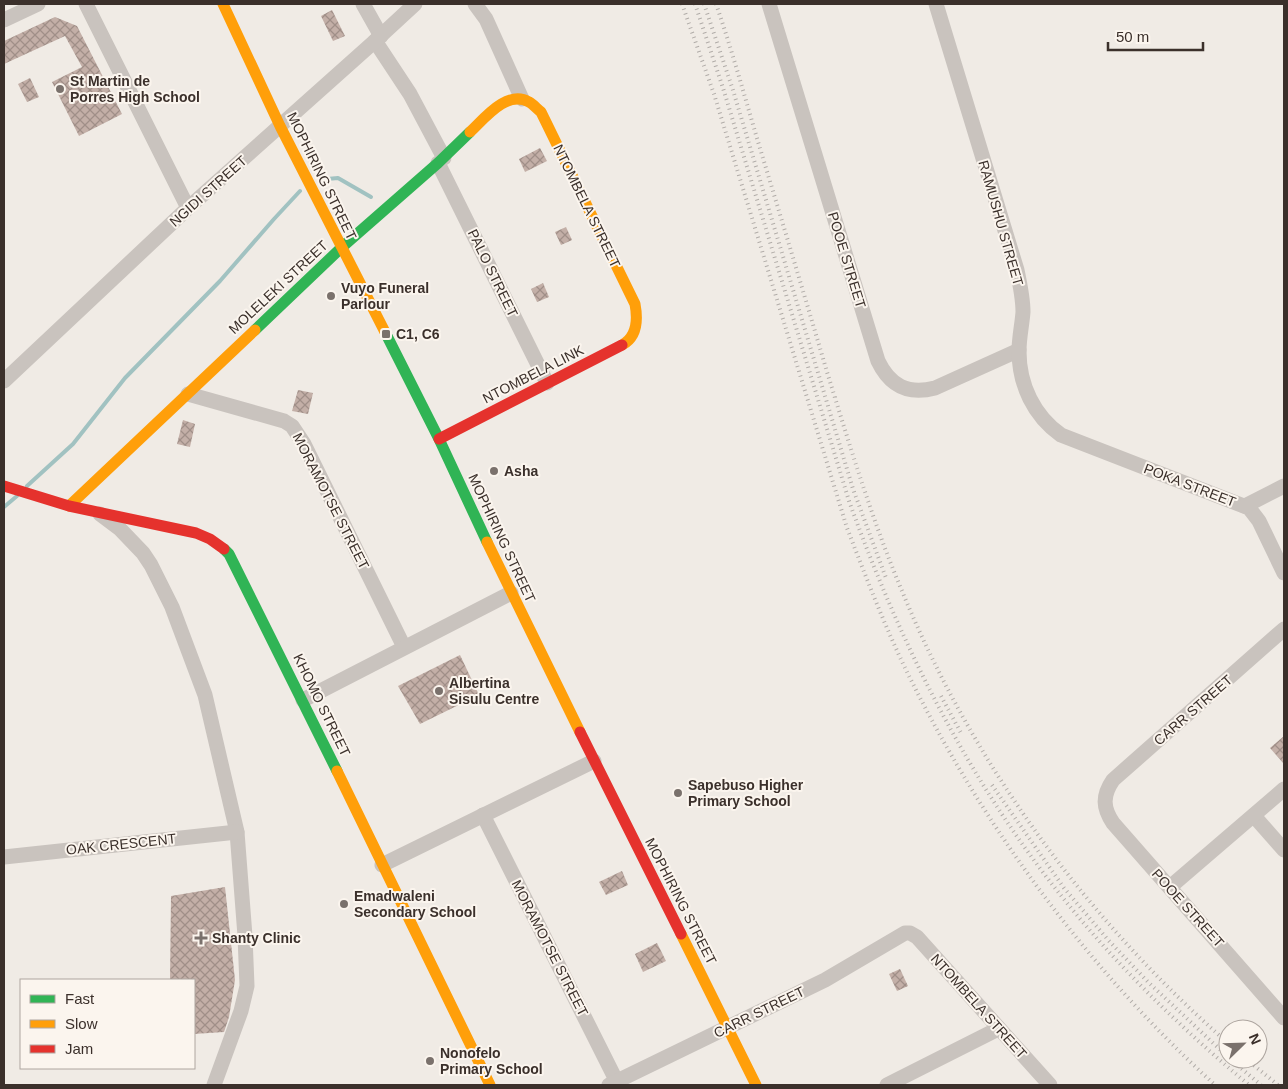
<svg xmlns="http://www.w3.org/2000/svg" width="1288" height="1089" viewBox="0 0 1288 1089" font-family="Arial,sans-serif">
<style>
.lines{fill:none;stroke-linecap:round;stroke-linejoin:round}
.stream{stroke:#a1c2c1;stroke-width:4}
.building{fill:url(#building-cross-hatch)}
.street{stroke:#c9c3be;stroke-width:15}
.fast{stroke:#30b455;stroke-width:11}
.slow{stroke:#ff9f0a;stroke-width:11}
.jam{stroke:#e5322d;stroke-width:11}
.rail{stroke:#b1aca8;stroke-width:4;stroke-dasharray:1 4;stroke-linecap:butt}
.poi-dot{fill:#7a716c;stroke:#fbf5ee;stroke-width:2}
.labels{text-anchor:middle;stroke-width:4;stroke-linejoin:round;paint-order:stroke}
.poi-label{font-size:14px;font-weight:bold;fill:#3b302b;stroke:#fbf5ee;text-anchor:start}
.street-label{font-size:14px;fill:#3b302b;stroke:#fbf5ee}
</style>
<defs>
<pattern id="building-cross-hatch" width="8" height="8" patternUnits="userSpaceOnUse" patternTransform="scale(1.25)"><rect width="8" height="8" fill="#c3afa7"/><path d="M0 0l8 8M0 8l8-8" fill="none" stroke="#a08f88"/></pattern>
</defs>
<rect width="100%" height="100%" fill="#f0ebe5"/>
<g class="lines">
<!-- stream -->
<g class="stream">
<polyline points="327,179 338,178 371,197"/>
<polyline points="27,486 73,444 125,378 220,281 274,219 300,191"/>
<polyline points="4,507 17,496"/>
</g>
</g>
<!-- building -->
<g class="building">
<polygon points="332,10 345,36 333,41 321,16"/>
<polygon points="55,17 77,26 122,114 79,136 52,82 82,67 65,36 4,64 4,41"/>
<polygon points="30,78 39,97 27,102 18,84"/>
<polygon points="540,148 547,161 525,172 519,159"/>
<polygon points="566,227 572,240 561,245 555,232"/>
<polygon points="543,283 549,297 537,302 531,289"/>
<polygon points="298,390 313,393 308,414 292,411"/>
<polygon points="183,420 195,424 190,447 177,444"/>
<polygon points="460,655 479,695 420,724 398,686"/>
<polygon points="1284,736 1284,764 1270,748"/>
<polygon points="622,871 628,885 606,895 599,882"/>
<polygon points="225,887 235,980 229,1017 224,1032 194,1034 194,980 170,980 171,896"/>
<polygon points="657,943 666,961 643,972 635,954"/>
<polygon points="900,969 908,986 897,991 889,974"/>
</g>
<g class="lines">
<!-- street -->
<g class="street">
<polyline points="86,4 188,208"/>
<polyline points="363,4 381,36"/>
<polyline points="475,4 486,19 522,99"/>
<path d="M769,4L878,361C890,386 908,395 935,388L1019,350"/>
<path d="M936,4L1017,270C1020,284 1023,298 1023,312C1022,325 1019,338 1019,351C1019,385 1034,416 1061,435L1249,508L1259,521L1284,573"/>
<polyline points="4,20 38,4"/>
<polyline points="375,41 410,94 444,158"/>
<polyline points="438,163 547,383"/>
<polyline points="4,381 188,208 375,41 415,4"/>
<polyline points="188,394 284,421 292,426 304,444 404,647"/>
<polyline points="1245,506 1284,486"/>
<polyline points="100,514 120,529 143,553 151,565 172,607 205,695 237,832 245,936 247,986 241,1011 214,1085"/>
<path d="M1284,629L1113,780C1102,796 1103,808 1113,823L1284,1018"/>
<polyline points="303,700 511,593"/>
<polyline points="483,815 617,1082"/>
<polyline points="1254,816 1284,850"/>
<polyline points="4,857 237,832"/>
<polyline points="382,865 594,761"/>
<polyline points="1170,887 1284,789"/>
<polyline points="609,1085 825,980 905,933 910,933 917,937 1050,1085"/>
<polyline points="887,1085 998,1029"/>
</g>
<!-- fast -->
<g class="fast">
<polyline points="255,330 341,248 438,163 470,132"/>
<polyline points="386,334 439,439 487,542"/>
<polyline points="224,549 229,554 337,771"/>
</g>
<!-- slow -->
<g class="slow">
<polyline points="223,4 280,126 386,334"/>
<path d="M470,132C484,119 507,89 529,102C533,104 537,109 541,112L635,304C638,320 637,337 622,345"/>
<polyline points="69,506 255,330"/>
<polyline points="487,542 580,732"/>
<polyline points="337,771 490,1085"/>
<polyline points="681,934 756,1085"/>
</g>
<!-- jam -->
<g class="jam">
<polyline points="439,439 622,345"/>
<polyline points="4,486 69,506 196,533 210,539 224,549"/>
<polyline points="580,732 681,934"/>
</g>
<!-- rail -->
<g class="rail">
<path d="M682,4L714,94L847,528C866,577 885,627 908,674C984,828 1089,970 1215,1085"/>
<path d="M695,4L723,88L849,501C900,643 968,780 1063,898C1118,967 1182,1029 1249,1085"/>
<polyline points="704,4 732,87 853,489 886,578"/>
<path d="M716,4C732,50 745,98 759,145C782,221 805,297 827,372C850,446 872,520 902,591C973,764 1087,920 1228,1043"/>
<polyline points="941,696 961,733"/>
<polyline points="992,785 1064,888 1109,941 1148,982 1228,1057"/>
<polyline points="1230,1059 1261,1085"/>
<polyline points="1246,1059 1278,1085"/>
</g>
</g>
<!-- markers -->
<g class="poi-dot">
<circle cx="60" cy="89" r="5"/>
<circle cx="331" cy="296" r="5"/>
<rect x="381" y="329" width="10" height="10" rx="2.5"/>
<circle cx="494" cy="471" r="5"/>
<circle cx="439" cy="691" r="5"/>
<circle cx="678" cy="793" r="5"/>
<circle cx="344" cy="904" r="5"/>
<path d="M198.5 930.5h5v5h5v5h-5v5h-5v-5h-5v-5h5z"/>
<circle cx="430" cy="1061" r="5"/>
</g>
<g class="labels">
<!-- poi labels -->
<g class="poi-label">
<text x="70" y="86">St Martin de<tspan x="70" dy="16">Porres High School</tspan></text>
<text x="341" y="293">Vuyo Funeral<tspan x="341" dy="16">Parlour</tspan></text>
<text x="396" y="339">C1, C6</text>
<text x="504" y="476">Asha</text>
<text x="449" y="688">Albertina<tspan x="449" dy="16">Sisulu Centre</tspan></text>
<text x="688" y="790">Sapebuso Higher<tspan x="688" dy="16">Primary School</tspan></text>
<text x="354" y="901">Emadwaleni<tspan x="354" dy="16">Secondary School</tspan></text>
<text x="212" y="943">Shanty Clinic</text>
<text x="440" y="1058">Nonofelo<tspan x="440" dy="16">Primary School</tspan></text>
</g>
<!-- street labels -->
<g class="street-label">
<text transform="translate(322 176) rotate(64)" y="5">MOPHIRING STREET</text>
<text transform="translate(208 191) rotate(-42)" y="5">NGIDI STREET</text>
<text transform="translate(587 206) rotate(64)" y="5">NTOMBELA STREET</text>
<text transform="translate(1001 223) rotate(74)" y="5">RAMUSHU STREET</text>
<text transform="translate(847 260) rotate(73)" y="5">POOE STREET</text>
<text transform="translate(493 273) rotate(64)" y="5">PALO STREET</text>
<text transform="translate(278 287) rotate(-43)" y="5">MOLELEKI STREET</text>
<text transform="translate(533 374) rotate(-27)" y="5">NTOMBELA LINK</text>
<text transform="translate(1190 485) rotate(21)" y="5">POKA STREET</text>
<text transform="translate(331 501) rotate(63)" y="5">MORAMOTSE STREET</text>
<text transform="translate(502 538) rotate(65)" y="5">MOPHIRING STREET</text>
<text transform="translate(322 705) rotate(64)" y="5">KHOMO STREET</text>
<text transform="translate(1193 710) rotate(-41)" y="5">CARR STREET</text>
<text transform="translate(121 844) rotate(-6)" y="5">OAK CRESCENT</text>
<text transform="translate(681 901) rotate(63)" y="5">MOPHIRING STREET</text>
<text transform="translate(1188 908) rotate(48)" y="5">POOE STREET</text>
<text transform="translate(550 948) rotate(63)" y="5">MORAMOTSE STREET</text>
<text transform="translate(979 1006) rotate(48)" y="5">NTOMBELA STREET</text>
<text transform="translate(759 1012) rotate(-26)" y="5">CARR STREET</text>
</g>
</g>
<!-- border -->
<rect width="1288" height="1089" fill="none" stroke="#3b302b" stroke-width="10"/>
<!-- legend -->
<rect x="20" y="979" width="175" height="90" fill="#fbf5ee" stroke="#aea6a0"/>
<rect x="30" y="995" width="25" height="8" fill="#30b455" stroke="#aea6a0"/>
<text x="65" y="1004" font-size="15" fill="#3b302b">Fast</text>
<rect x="30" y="1020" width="25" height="8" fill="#ff9f0a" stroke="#aea6a0"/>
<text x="65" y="1029" font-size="15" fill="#3b302b">Slow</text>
<rect x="30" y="1045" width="25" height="8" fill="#e5322d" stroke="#aea6a0"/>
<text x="65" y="1054" font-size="15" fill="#3b302b">Jam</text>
<!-- north arrow -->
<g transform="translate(1243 1044) rotate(67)"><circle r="24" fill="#fbf5ee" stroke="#aea6a0"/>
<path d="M0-4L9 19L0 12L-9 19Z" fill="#7a716c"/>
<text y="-8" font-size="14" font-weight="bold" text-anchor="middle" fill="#3b302b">N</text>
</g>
<!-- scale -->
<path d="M1108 42v8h95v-8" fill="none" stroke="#3b302b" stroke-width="2.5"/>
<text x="1116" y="42" font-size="15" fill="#3b302b" stroke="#fbf5ee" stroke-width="4" paint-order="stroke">50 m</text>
</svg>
